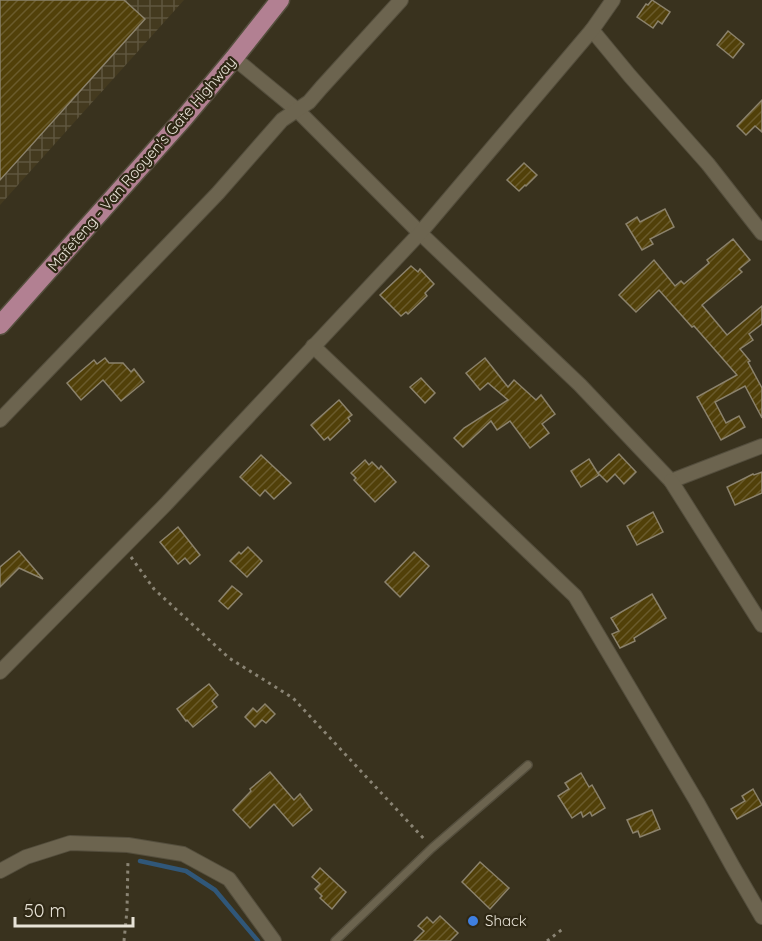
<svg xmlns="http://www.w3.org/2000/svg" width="762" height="941" viewBox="0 0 762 941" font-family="Quicksand,sans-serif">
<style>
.industrial{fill:url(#industrial-grid)}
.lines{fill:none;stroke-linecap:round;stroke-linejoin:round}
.stream{stroke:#305779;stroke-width:4.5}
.building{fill:url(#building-hatch);stroke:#8b826c;stroke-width:1.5}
.lane-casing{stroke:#544e3d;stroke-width:10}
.street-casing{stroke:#544e3d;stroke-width:16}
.primary-casing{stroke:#544e3d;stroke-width:21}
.path{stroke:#8a8474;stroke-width:3;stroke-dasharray:3 4.5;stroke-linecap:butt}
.lane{stroke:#6c644f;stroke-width:7}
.street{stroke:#6c644f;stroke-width:14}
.primary{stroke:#b28092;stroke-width:18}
.shop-dot{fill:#3f7fe0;stroke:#2f2815;stroke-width:2}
.labels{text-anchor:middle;stroke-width:4.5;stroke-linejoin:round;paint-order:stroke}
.street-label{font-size:15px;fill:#e8e3d7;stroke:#2f2815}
.poi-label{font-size:15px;fill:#e8e3d7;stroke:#2f2815;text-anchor:start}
</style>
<defs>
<pattern id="industrial-grid" width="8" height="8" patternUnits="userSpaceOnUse" patternTransform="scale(1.5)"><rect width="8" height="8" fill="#443a1f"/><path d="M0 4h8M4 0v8" fill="none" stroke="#5f563f"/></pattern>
<pattern id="building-hatch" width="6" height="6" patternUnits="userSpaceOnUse" patternTransform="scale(1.5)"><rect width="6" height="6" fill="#514009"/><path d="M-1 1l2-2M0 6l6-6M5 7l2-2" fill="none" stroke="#6a5b2c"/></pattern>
</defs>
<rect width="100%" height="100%" fill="#39321e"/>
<!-- industrial -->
<polygon class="industrial" points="0,0 184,0 0,205"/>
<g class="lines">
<!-- stream -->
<polyline class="stream" points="140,861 186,871 215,890 258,941"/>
</g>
<!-- building -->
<g class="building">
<polygon points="0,0 124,0 145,19 0,180"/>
<polygon points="652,0 670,12 662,24 658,21 653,28 637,17 646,4 648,5"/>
<polygon points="728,31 744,44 733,58 717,45"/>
<polygon points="762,100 762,132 755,126 746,135 737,126"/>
<polygon points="524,163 537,175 526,186 525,185 519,191 507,180"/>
<polygon points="665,209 674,227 650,239 653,244 642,250 626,224 637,217 640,222"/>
<polygon points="733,239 750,260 739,269 742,272 702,305 727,335 762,306 762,324 749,334 753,340 740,349 750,361 748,362 762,388 762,418 745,386 715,402 726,423 739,416 745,427 721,440 697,397 737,375 694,326 692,327 659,290 636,312 619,295 654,260 675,286 681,281 684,284 709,263 707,260"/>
<polygon points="411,266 418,272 420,269 434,284 425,293 427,296 408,314 406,312 401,316 380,295"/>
<polygon points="105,358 109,363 123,363 131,372 134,369 144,382 121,401 103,380 81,400 67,383 94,360 97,364"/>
<polygon points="485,358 508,387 514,380 536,400 541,395 555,414 542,424 549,433 530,448 510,421 497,430 491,421 463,447 454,438 464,428 508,400 488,383 480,390 466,373"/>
<polygon points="421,378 435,393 425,403 410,387"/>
<polygon points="339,400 352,415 348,418 350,421 330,440 328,437 324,440 311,425"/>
<polygon points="619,454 636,472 624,484 615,474 607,482 598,473"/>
<polygon points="261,455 291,483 274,499 265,490 260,496 240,477"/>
<polygon points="589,459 599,475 581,487 571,471"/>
<polygon points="365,460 369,465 372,462 379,469 381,466 396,482 375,502 354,480 356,478 351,473"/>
<polygon points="762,472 762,493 735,505 727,487 753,474 754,475"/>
<polygon points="653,512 663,532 637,545 627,526"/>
<polygon points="178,527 200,555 190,564 185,558 178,564 160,542"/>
<polygon points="248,547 262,561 247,577 230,561 239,552 241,554"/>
<polygon points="19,551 43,579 19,568 0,587 0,567"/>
<polygon points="414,552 429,566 400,597 385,582"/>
<polygon points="232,586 242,594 228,609 219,601"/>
<polygon points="652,594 666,618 634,638 635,641 620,648 612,634 619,631 611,618"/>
<polygon points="209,684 218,695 212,701 217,707 193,727 187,720 186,721 177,709"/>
<polygon points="265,704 275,714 266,723 262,720 255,727 245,717 253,708 257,712"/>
<polygon points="270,772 294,800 300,794 312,810 293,826 274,804 250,828 233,810 251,791 250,789"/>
<polygon points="581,773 589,787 592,785 605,808 592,816 590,812 583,817 581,812 572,818 558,796 569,789 565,783"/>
<polygon points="753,789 762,805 737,819 731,809 745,801 742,796"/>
<polygon points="652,810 660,829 640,837 638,831 633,833 627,820"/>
<polygon points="480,862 509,888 490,909 462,882"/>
<polygon points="320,868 346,892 332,909 320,898 322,896 315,889 320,884 312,877"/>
<polygon points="440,916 458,933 450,941 414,941 424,931 418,926 427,917 433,923"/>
</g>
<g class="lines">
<!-- lane casing -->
<g class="lane-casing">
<polyline id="lane" points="335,941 432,848 528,765"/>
</g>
<!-- street casing -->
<g class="street-casing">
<g id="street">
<polyline points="592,30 630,76 708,164 762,233"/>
<polyline points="234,58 297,110 420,233 580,385 671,481 762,446"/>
<polyline points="313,346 575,596 697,802 733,867 762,917"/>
<polyline points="0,420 218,193 282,120 309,102 321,88 401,0"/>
<polyline points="671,481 762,625"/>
<polyline points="0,672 166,504 420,233 592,30 613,0"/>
<polyline points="0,871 26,857 70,843 128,845 183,854 229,879 274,941"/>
</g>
</g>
<!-- primary casing -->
<g class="primary-casing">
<polyline id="primary" points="0,325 184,118 234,58 280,0"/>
</g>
<!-- path -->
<g class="path">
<polyline points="131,557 154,589 229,658 293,698 425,840"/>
<polyline points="124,941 127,910 128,859"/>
<polyline points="547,941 564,928"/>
</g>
<!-- lane -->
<use href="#lane" class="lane"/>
<!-- street -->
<use href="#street" class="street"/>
<!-- primary -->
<use href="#primary" class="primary"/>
</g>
<!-- markers -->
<circle class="shop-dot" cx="473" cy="921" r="6"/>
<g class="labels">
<!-- street labels -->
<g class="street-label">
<text transform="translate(142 164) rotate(-49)" y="5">Mafeteng - Van Rooyen's Gate Highway</text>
</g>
<!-- poi labels -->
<g class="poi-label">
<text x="485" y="926">Shack</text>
</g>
</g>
<!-- scale -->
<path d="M15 917v9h118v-9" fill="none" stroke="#e8e3d7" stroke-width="3"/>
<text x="24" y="917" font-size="18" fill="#e8e3d7" stroke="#2f2815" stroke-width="4.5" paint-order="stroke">50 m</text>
</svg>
